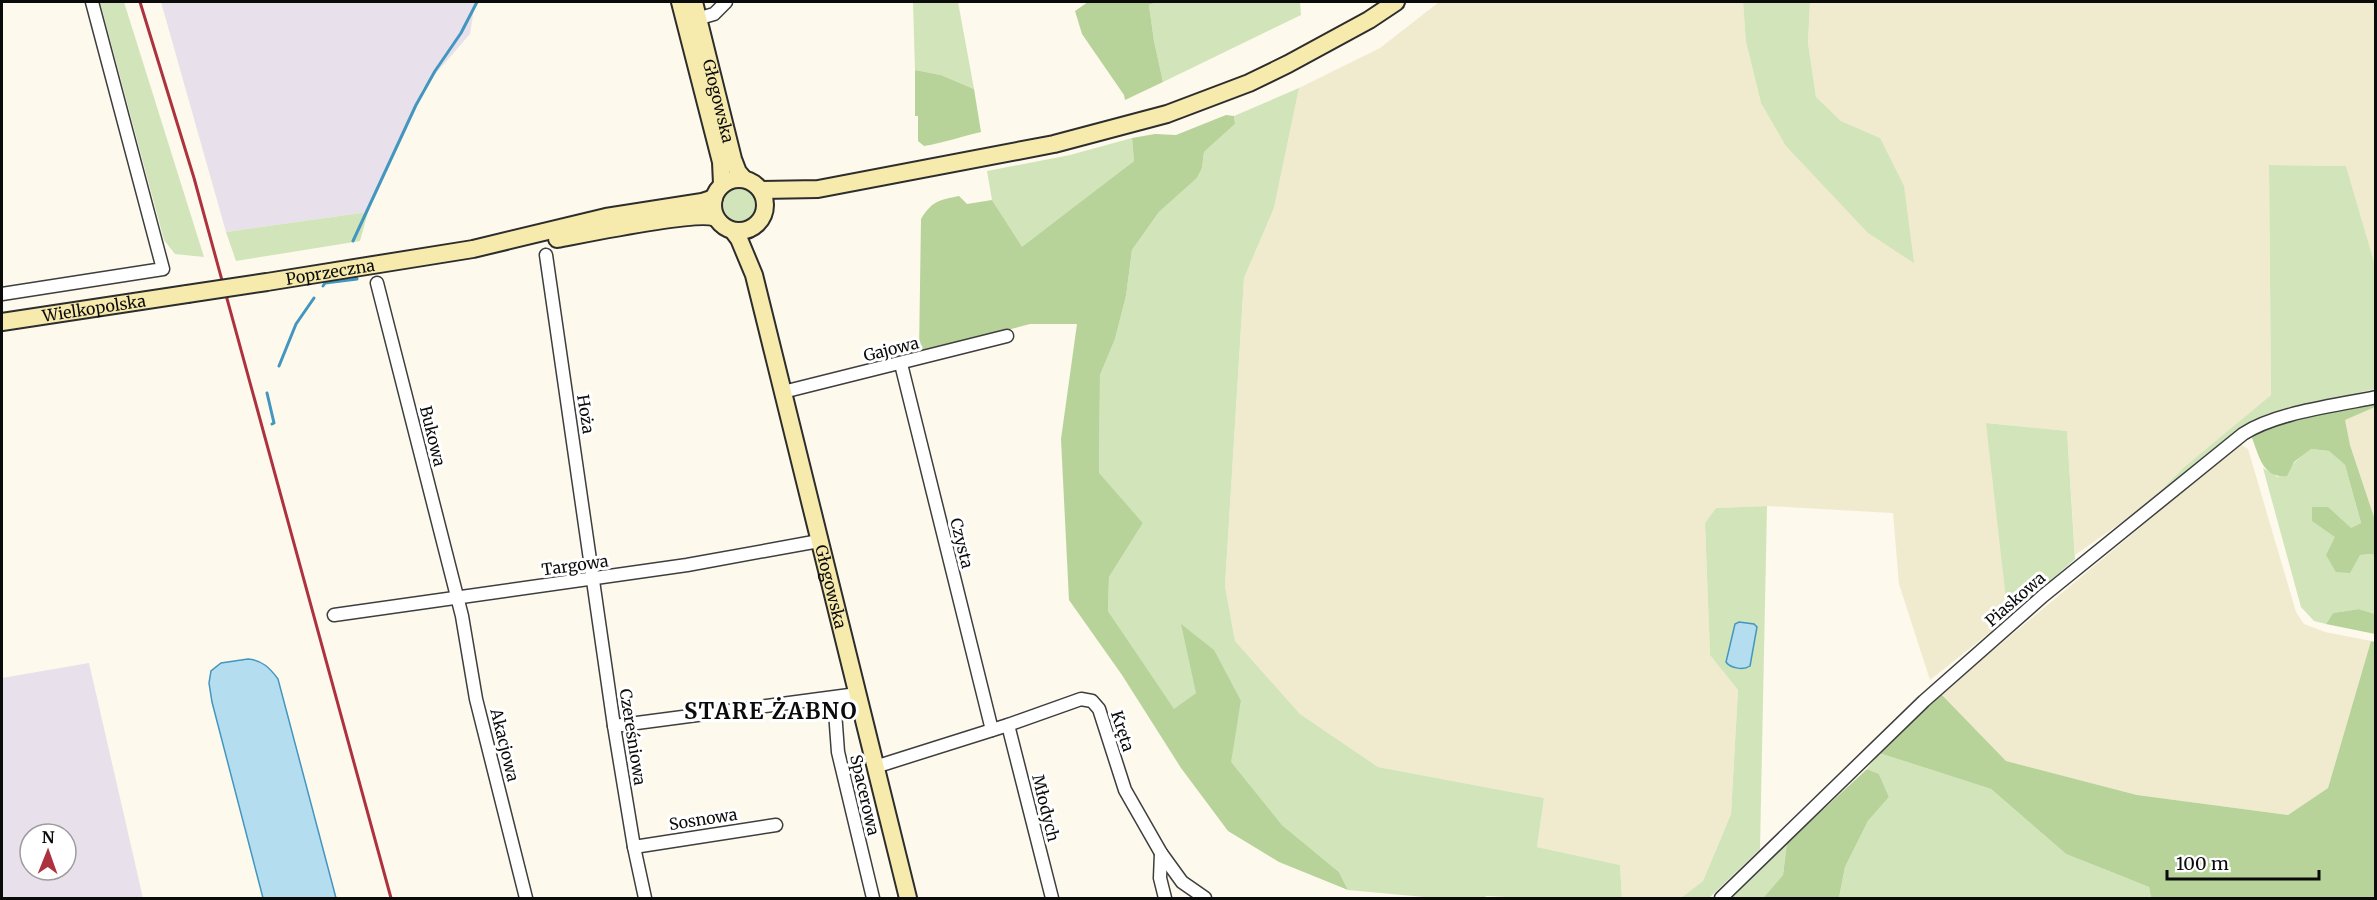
<svg xmlns="http://www.w3.org/2000/svg" width="2377" height="900" viewBox="0 0 2377 900" font-family="Merriweather,serif">
<style>
.industrial{fill:#e8e0ea;fill-rule:evenodd}
.farmland{fill:#f0ebce}
.green{fill:#d2e4b9}
.forest{fill:#b7d39a}
.water{fill:#b5ddf0;stroke:#4396bf;stroke-width:1.5}
.lines{fill:none;stroke-linecap:round;stroke-linejoin:round}
.stream{stroke:#4396bf;stroke-width:3}
.street-casing{stroke:#3e3e3e;stroke-width:15}
.secondary-casing{stroke:#2d2d2d;stroke-width:20}
.street{stroke:#fff;stroke-width:12}
.secondary{stroke:#f7eaad;stroke-width:16}
.rail{stroke:#ad323f;stroke-width:3}
.secondary-bridge-casing{stroke:#2d2d2d;stroke-width:20;stroke-linecap:butt}
.secondary-bridge{stroke:#f7eaad;stroke-width:16}
.labels{text-anchor:middle;stroke-width:6;stroke-linejoin:round;paint-order:stroke}
.street-label{font-size:16px;fill:#0b0b0b;stroke:#fff}
.district-label{font-size:22px;font-weight:bold;letter-spacing:1.5px;fill:#0b0b0b;stroke:#fff}
</style>
<rect width="100%" height="100%" fill="#fdf9ec"/>
<!-- industrial -->
<g class="industrial">
<polygon points="161,2 475,2 470,34 423,88 368,212 226,232"/>
<path d="M89,663L143,898H2V678ZM30,834H66V870H30Z"/>
</g>
<!-- farmland -->
<g class="farmland">
<polygon points="1439,2 1743,2 1746,42 1761,103 1880,138 1841,121 1816,97 1808,43 1810,2 2375,2 2375,265 2346,166 2269,165 2271,395 2183,468 2148,504 2075,555 2067,431 1987,423 2008,618 1930,680 1899,584 1893,513 1767,506 1716,508 1705,523 1710,655 1738,690 1731,814 1703,881 1681,898 1622,898 1620,865 1537,847 1544,798 1378,767 1300,714 1235,641 1225,586 1244,278 1274,208 1299,88 1380,48"/>
<polygon points="2375,407 2375,520 2350,445 2344,420"/>
<polygon points="2240,444 2248,449 2296,612 2304,624 2325,632 2371,641 2328,788 2288,815 2137,795 2006,761 1941,694"/>
</g>
<!-- green -->
<g class="green">
<polygon points="100,2 124,2 204,257 175,254 164,240"/>
<polygon points="913,2 958,2 974,89 941,75 915,70"/>
<polygon points="1157,2 1300,2 1301,15 1163,82 1154,41 1149,5"/>
<polygon points="1743,2 1810,2 1808,43 1816,97 1841,121 1880,138 1904,186 1914,263 1868,233 1786,146 1761,103 1746,42"/>
<polygon points="1299,88 1274,208 1244,278 1225,586 1235,641 1300,714 1378,767 1544,798 1537,847 1620,865 1622,898 1526,898 1487,896 1482,898 1435,898 1348,890 1339,872 1282,825 1230,762 1241,701 1196,693 1174,710 1108,611 1109,577 1143,523 1099,474 1100,375 1115,339 1126,296 1132,250 1159,212 1197,178 1202,168 1204,152 1235,124 1234,116"/>
<polygon points="1132,138 1134,161 1022,248 992,200 987,171 1070,155"/>
<polygon points="2269,165 2346,166 2375,265 2375,389 2267,414 2246,427 2148,504 2183,468 2271,395"/>
<circle cx="740" cy="205" r="17"/>
<polygon points="368,212 360,241 236,261 226,232"/>
<polygon points="1986,423 2067,431 2075,559 2008,618"/>
<polygon points="2310,449 2329,451 2345,465 2361,523 2335,537 2360,555 2373,554 2376,558 2375,614 2359,609 2333,613 2326,624 2314,621 2301,607 2263,468 2278,477"/>
<polygon points="1767,506 1760,849 1709,898 1681,898 1703,881 1731,814 1738,690 1710,655 1705,523 1716,508"/>
<polygon points="1879,753 1991,789 2066,854 2149,887 2151,898 1839,898 1845,867 1868,821 1889,797 1879,774 1867,769"/>
<polygon points="1787,843 1783,875 1763,898 1731,898"/>
</g>
<!-- forest -->
<g class="forest">
<polygon points="1088,2 1157,2 1149,5 1154,41 1163,82 1125,100 1124,95 1082,34 1075,11"/>
<path d="M915,70L941,75L974,89L981,132C962,136 944,143 924,146L918,141V116H915Z"/>
<path d="M1226,115L1234,116L1235,124L1204,152L1202,168L1197,178L1159,212L1132,250L1126,296L1115,339L1100,375L1099,473L1143,523L1109,577L1108,611L1174,709L1196,693L1181,624L1214,650L1241,701L1231,762L1282,825L1339,872L1348,890L1279,862L1228,831L1181,768L1122,675L1069,600L1061,439L1077,324H1030L919,353L921,219C932,201 939,200 959,196L967,204L992,200L1022,247L1134,161L1132,138L1155,134L1176,135Z"/>
<path d="M2375,401V407L2345,420L2350,445L2375,520V558L2373,554L2360,555L2350,573L2336,572L2326,555L2335,537L2312,521V507H2328L2351,528L2361,523L2345,465L2329,451L2311,449L2294,462L2287,476C2263,479 2259,456 2252,438L2258,429Z"/>
<polygon points="2359,609 2375,614 2375,634 2326,624 2333,613"/>
<polygon points="2371,641 2375,642 2375,898 2151,898 2149,887 2066,854 1991,789 1879,753 1941,694 2006,761 2137,795 2288,815 2328,788"/>
<polygon points="1867,769 1879,774 1889,797 1868,821 1845,867 1839,898 1763,898 1783,875 1787,843"/>
</g>
<!-- water -->
<g class="water">
<path d="M1739,622L1754,624L1757,627L1750,666C1744,670 1731,669 1726,662L1735,624Z"/>
<path d="M248,659C262,660 270,668 278,679L336,898H263L212,702L209,683L211,671L221,663Z"/>
</g>
<g class="lines">
<!-- stream -->
<g class="stream">
<polyline points="353,241 416,105 435,71 461,33 477,2"/>
<polyline points="323,286 325,283 357,279 356,277"/>
<polyline points="279,366 296,324 314,298"/>
<polyline points="267,393 274,423 272,424"/>
</g>
<!-- street casing -->
<g class="street-casing">
<g id="street">
<polyline points="693,20 714,14 726,2"/>
<polyline points="546,255 614,726 634,847 645,898"/>
<polyline points="377,283 462,616 476,699 526,898"/>
<polyline points="2,294 163,269 92,2"/>
<polyline points="901,364 992,730"/>
<polyline points="783,392 1007,336"/>
<polyline points="334,615 687,565 819,541"/>
<polyline points="834,698 838,752 873,898"/>
<polyline points="1008,725 1052,898"/>
<polyline points="614,726 857,694"/>
<polyline points="875,767 1008,725 1081,699 1092,701 1099,709 1125,790 1161,853 1182,882 1205,898"/>
<polyline points="634,847 776,825"/>
<polyline points="1161,853 1160,878 1165,898"/>
<path d="M1721,898L1924,701L2043,596L2243,434C2277,412 2335,406 2376,397"/>
</g>
</g>
<!-- secondary casing -->
<g class="secondary-casing">
<g id="secondary">
<polyline points="680,2 721,162 722,184"/>
<path id="s1" d="M694,2L733,159L738,172L744,179"/>
<circle cx="739" cy="205" r="26"/>
<polyline points="761,190 818,189 1054,144 1167,114 1249,83 1288,64 1369,20 1396,2"/>
<path id="s2" d="M733,231L739,239L754,275L908,898"/>
<path d="M557,239C584,234 698,210 716,218"/>
<path id="s3" d="M267,282L473,249L606,217L702,202L714,198"/>
<path id="s4" d="M2,322L187,294"/>
</g>
</g>
<!-- street -->
<use href="#street" class="street"/>
<!-- secondary -->
<use href="#secondary" class="secondary"/>
<!-- rail -->
<polyline class="rail" points="140,2 194,178 391,898"/>
<!-- secondary-bridge casing -->
<g class="secondary-bridge-casing">
<polyline id="secondary-bridge" points="187,294 267,282"/>
</g>
<!-- secondary-bridge -->
<use href="#secondary-bridge" class="secondary-bridge"/>
</g>
<g class="labels">
<!-- street labels -->
<g class="street-label">
<text dy="6" stroke="none"><textPath href="#s1" startOffset="102">Głogowska</textPath></text>
<text dy="6" stroke="none"><textPath href="#s3" startOffset="64">Poprzeczna</textPath></text>
<text dy="6" stroke="none"><textPath href="#s4" startOffset="93">Wielkopolska</textPath></text>
<text transform="translate(891 349) rotate(-14)" y="6">Gajowa</text>
<text transform="translate(586 414) rotate(81)" y="6">Hoża</text>
<text transform="translate(433 436) rotate(76)" y="6">Bukowa</text>
<text transform="translate(962 543) rotate(76)" y="6">Czysta</text>
<text transform="translate(575 565) rotate(-8)" y="6">Targowa</text>
<text dy="6" stroke="none"><textPath href="#s2" startOffset="370">Głogowska</textPath></text>
<text transform="translate(2015 599) rotate(-41)" y="6">Piaskowa</text>
<text transform="translate(1123 731) rotate(72)" y="6">Kręta</text>
<text transform="translate(633 737) rotate(81)" y="6">Czereśniowa</text>
<text transform="translate(505 745) rotate(76)" y="6">Akacjowa</text>
<text transform="translate(865 795) rotate(77)" y="6">Spacerowa</text>
<text transform="translate(1046 808) rotate(76)" y="6">Młodych</text>
<text transform="translate(703 819) rotate(-9)" y="6">Sosnowa</text>
</g>
<!-- district labels -->
<g class="district-label">
<text x="771" y="719">STARE ŻABNO</text>
</g>
</g>
<!-- border -->
<rect width="2377" height="900" fill="none" stroke="#0b0b0b" stroke-width="6"/>
<!-- north arrow -->
<g transform="translate(48 852) rotate(1)"><circle r="28" fill="#ffffff" stroke="#9d9d9d" stroke-width="1.5"/>
<path d="M0-4.5L10 22L0 15L-10 22Z" fill="#ad323f"/>
<text y="-9" font-size="16" font-weight="bold" text-anchor="middle" fill="#0b0b0b">N</text>
</g>
<!-- scale -->
<path d="M2167 870v9h152v-9" fill="none" stroke="#0b0b0b" stroke-width="3"/>
<text x="2176" y="870" font-size="18" fill="#0b0b0b" stroke="#ffffff" stroke-width="4.5" paint-order="stroke">100 m</text>
</svg>
